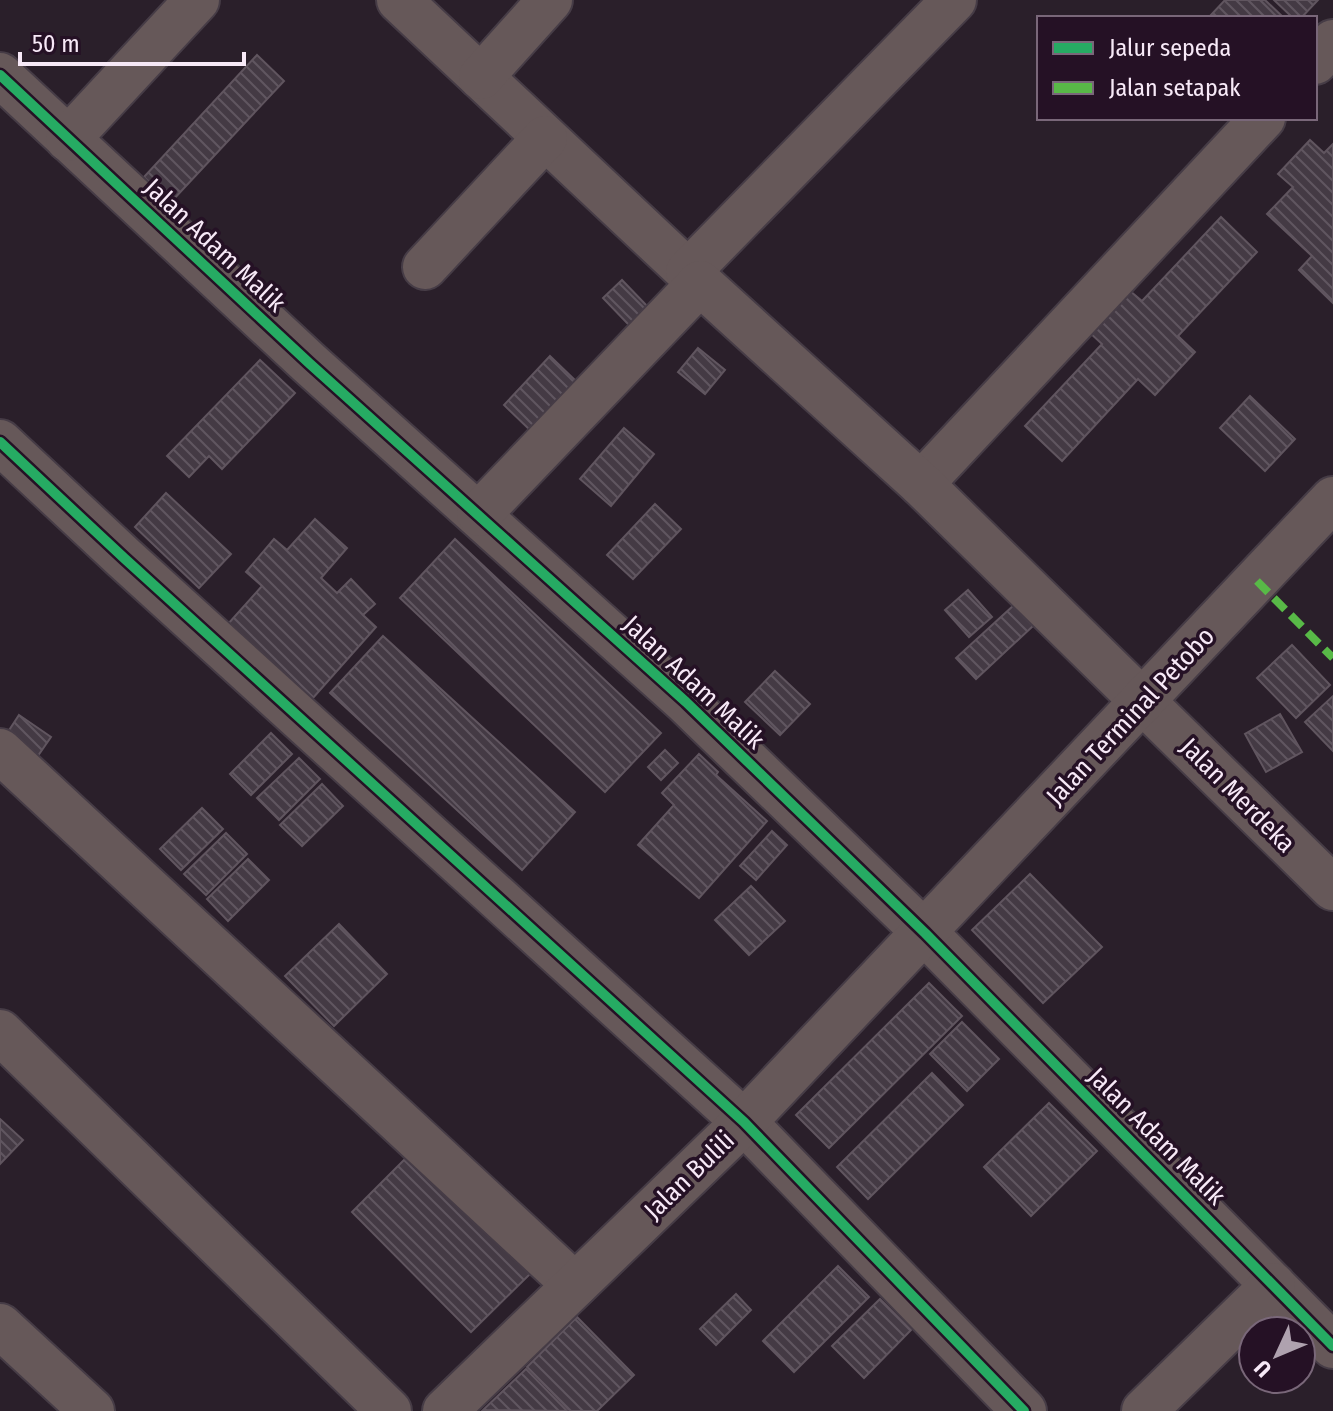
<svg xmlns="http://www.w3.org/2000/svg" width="1333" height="1411" viewBox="0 0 1333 1411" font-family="'Fira Sans Condensed',sans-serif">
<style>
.building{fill:url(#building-back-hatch);stroke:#60555f;stroke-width:2}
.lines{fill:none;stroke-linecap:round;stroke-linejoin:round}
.minor-casing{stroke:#463c46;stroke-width:48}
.minor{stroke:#665859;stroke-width:44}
.quiet{stroke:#58b947;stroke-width:8;stroke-dasharray:16 8;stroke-linecap:butt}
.cycleway-casing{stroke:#251125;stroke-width:15}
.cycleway{stroke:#26ab63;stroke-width:10}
.labels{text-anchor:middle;stroke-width:7;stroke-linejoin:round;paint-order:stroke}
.street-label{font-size:26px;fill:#f7e9f7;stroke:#251125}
</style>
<defs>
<pattern id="building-back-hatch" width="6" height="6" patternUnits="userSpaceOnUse" patternTransform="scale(2)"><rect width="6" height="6" fill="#443a44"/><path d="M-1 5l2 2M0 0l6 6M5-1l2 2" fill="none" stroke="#605660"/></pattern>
</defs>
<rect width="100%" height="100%" fill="#2a1f2a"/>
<!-- building -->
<g class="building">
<polygon points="1225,0 1265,0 1284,18 1212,18 1210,16"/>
<polygon points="1274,0 1318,0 1301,18 1293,18"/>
<polygon points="257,55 284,81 171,202 144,177"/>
<polygon points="1310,140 1324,153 1333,144 1333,303 1299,270 1312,256 1267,214 1293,187 1278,174"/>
<polygon points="1221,217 1257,252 1178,336 1195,352 1155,395 1138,379 1062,461 1025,426 1102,344 1089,332 1129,290 1142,301"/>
<polygon points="622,280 649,308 630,326 603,298"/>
<polygon points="698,348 725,370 705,394 678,372"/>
<polygon points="550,356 577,382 530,430 504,405"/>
<polygon points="260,360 295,393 222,469 209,456 189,477 167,456"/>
<polygon points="1250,396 1295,439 1265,471 1220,428"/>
<polygon points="624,428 654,454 611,506 580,479"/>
<polygon points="166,493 231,554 199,588 135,527"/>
<polygon points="655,504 681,529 633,579 607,555"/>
<polygon points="315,519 347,548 321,578 337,593 351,579 375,604 363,615 376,627 312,699 228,624 262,586 246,572 274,539 287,550"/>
<polygon points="455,539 661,733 605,792 400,598"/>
<polygon points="968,590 992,617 969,637 945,610"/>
<polygon points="1013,606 1033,626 976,679 956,658"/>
<polygon points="383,636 575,812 522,870 330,693"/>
<polygon points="1292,645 1330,685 1296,718 1257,678"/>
<polygon points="775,671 810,704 780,735 745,702"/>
<polygon points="1333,696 1333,751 1305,722"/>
<polygon points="1280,714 1302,752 1266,772 1245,734"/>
<polygon points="19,715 51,737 35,760 4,738"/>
<polygon points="271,733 292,754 251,795 230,774"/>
<polygon points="665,750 678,763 661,780 648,767"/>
<polygon points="699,754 718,772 716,775 767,821 699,898 638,845 674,805 662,793"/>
<polygon points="299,758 320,779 279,820 257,798"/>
<polygon points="322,784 343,806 302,846 280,825"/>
<polygon points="202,808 223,829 181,870 160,849"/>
<polygon points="772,831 787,845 756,880 740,866"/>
<polygon points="226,833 247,854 206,895 184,874"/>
<polygon points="248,859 269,880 228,921 207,899"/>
<polygon points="1030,874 1102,947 1043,1003 972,930"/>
<polygon points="751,886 785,921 749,955 715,920"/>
<polygon points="339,924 387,974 334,1026 285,976"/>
<polygon points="929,983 962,1016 829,1148 796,1115"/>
<polygon points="962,1022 999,1059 967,1091 930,1054"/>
<polygon points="932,1073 963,1105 868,1199 837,1167"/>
<polygon points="1049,1103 1097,1151 1031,1216 984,1167"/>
<polygon points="0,1119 23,1140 0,1164"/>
<polygon points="410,1154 530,1274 471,1332 352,1212"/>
<polygon points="838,1266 869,1297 794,1372 763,1341"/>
<polygon points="736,1294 751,1310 716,1345 700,1329"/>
<polygon points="880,1299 911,1330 864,1378 832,1346"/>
<polygon points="577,1317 634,1375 597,1411 570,1411 527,1367"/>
<polygon points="526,1369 567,1411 483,1410"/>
</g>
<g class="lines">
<!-- minor casing -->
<g class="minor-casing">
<g id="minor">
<polyline points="399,0 700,283"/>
<polyline points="1315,62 1333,42"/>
<polyline points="0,75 309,363 686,702 925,933 1333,1346"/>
<polyline points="481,77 550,0"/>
<polyline points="68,139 197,0"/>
<polyline points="425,267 545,138"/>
<polyline points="688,272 954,0"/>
<polyline points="0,442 124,558 744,1122 1024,1411"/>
<polyline points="921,484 1263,118"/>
<polyline points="479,514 700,283 921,484 1333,888"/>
<polyline points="0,751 575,1285"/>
<polyline points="0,1032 389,1411"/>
<polyline points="0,1326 92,1411"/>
<polyline points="445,1411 744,1122 1333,499"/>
<polyline points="1144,1411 1273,1285"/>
</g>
</g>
<!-- minor -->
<use href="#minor" class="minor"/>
<!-- quiet -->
<polyline class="quiet" points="1257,581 1333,658"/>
<!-- cycleway casing -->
<g class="cycleway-casing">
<g id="cycleway">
<polyline points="0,75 309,363 686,702 925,933 1333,1346"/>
<polyline points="0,442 124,558 744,1122 1024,1411"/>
</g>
</g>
<!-- cycleway -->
<use href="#cycleway" class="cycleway"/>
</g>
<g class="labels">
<!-- street labels -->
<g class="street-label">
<text transform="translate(215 245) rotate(43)" y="9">Jalan Adam Malik</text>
<text transform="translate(694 682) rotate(43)" y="9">Jalan Adam Malik</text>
<text transform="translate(1130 716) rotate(-47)" y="9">Jalan Terminal Petobo</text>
<text transform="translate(1238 795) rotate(45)" y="9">Jalan Merdeka</text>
<text transform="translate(1157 1136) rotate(45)" y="9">Jalan Adam Malik</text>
<text transform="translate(689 1175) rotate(-44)" y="9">Jalan Bulili</text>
</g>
</g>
<!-- legend -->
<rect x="1037" y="16" width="280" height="104" fill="#251125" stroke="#796779" stroke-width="2"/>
<rect x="1053" y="42" width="40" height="12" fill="#26ab63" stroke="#796779" stroke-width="2"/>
<text x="1109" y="56" font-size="24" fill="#f7e9f7">Jalur sepeda</text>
<rect x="1053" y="82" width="40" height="12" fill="#58b947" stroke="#796779" stroke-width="2"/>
<text x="1109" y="96" font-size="24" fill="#f7e9f7">Jalan setapak</text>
<!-- north arrow -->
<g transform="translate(1277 1355) rotate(226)"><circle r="38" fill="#251125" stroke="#796779" stroke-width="2"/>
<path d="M0-6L14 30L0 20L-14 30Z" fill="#afa2af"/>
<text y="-12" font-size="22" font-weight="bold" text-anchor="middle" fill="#f7e9f7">U</text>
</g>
<!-- scale -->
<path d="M20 52v12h224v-12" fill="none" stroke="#f7e9f7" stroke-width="4"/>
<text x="32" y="52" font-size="24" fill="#f7e9f7" stroke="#251125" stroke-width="6" paint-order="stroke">50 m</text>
</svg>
